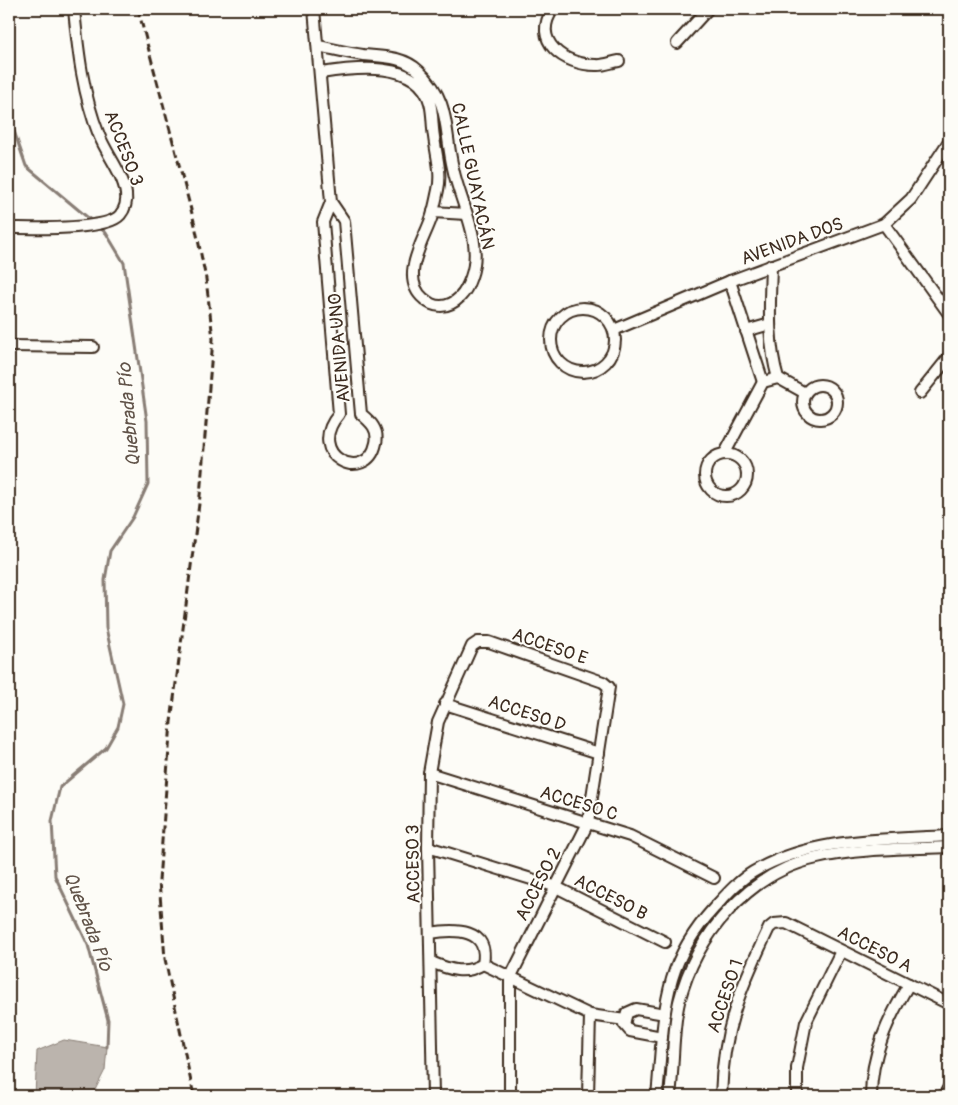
<svg xmlns="http://www.w3.org/2000/svg" width="958" height="1105" viewBox="0 0 958 1105" font-family="Pangolin,sans-serif">
<style>
.water{fill:#bbb4ad;stroke:#887d74}
.lines{fill:none;stroke-linecap:round;stroke-linejoin:round}
.stream{stroke:#887d74;stroke-width:3}
.minor-casing{stroke:#3b2a1e;stroke-width:14}
.minor{stroke:#fdfcf7;stroke-width:10}
.rail{stroke:#3b2a1e;stroke-width:3;stroke-dasharray:8 4;stroke-linecap:butt}
.labels{text-anchor:middle;stroke-width:4;stroke-linejoin:round;paint-order:stroke}
.street-label{font-size:18px;fill:#3b2a1e;stroke:#fdfcf7}
.water-label{font-size:19px;font-style:italic;fill:#615349;stroke:#fdfcf7}
</style>
<rect width="100%" height="100%" fill="#fdfcf7"/>
<filter id="ink" filterUnits="userSpaceOnUse"><feTurbulence type="fractalNoise" baseFrequency=".02" numOctaves="2"/><feDisplacementMap in="SourceGraphic" scale="10" xChannelSelector="R" yChannelSelector="G"/><feConvolveMatrix kernelMatrix="1 2 1 2 8 2 1 2 1" color-interpolation-filters="sRGB"/></filter>
<g filter="url(#ink)">
<!-- water -->
<polygon class="water" points="64,1040 107,1047 105,1070 92,1096 35,1096 37,1051"/>
<g class="lines">
<!-- stream -->
<g class="stream">
<polyline points="11,77 13,128 26,166 93,222"/>
<polyline points="98,226 106,233 124,263 147,421 148,484 133,517 110,551 105,580 106,628 123,704 118,727 106,748 60,787 52,821 55,876 88,945 108,1020 107,1047"/>
</g>
<!-- minor casing -->
<g class="minor-casing">
<g id="minor">
<path d="M314,9L331,202L323,222L339,414C303,456 367,486 376,443C379,430 371,422 361,414L344,221L331,202"/>
<path d="M553,9C531,41 564,65 596,65C603,66 612,62 619,61"/>
<polyline points="677,43 708,9"/>
<path d="M318,46C333,49 348,53 363,55C383,57 403,56 419,71C451,101 444,130 453,168C460,204 484,240 471,277C468,285 466,291 460,297C455,302 449,306 441,306C433,306 429,303 424,299C399,278 423,242 431,219C434,210 436,199 438,190C442,172 436,154 434,137C432,126 433,114 430,103C419,59 353,68 321,73"/>
<polyline points="433,212 466,214"/>
<polyline points="884,224 949,314"/>
<path d="M9,228C32,228 106,231 120,215C125,209 127,201 126,194C123,173 107,155 99,135C83,95 78,52 74,9"/>
<path d="M771,265C770,303 767,341 778,378"/>
<polyline points="730,281 763,382"/>
<circle cx="583" cy="340" r="32"/>
<polyline points="614,330 730,281 884,224 911,199 949,141"/>
<polyline points="746,331 770,324"/>
<polyline points="9,346 93,347"/>
<circle cx="820" cy="402" r="17"/>
<polyline points="920,393 949,357"/>
<polyline points="725,453 763,382 778,378 805,393"/>
<circle cx="726" cy="475" r="21"/>
<polyline points="445,704 599,753"/>
<polyline points="429,773 588,823 630,836 714,878"/>
<polyline points="428,847 554,886 665,942"/>
<path d="M430,933C455,929 490,928 483,964C465,975 450,970 431,962"/>
<polyline points="483,964 590,1015 625,1020"/>
<polyline points="662,1037 630,1031 624,1024 627,1013 636,1009 665,1014"/>
<polyline points="433,1096 428,847 429,773 438,722 472,646 478,642 489,642 603,682 609,687 588,823 510,978 510,1096"/>
<polyline points="588,1096 590,1015"/>
<path d="M657,1096C661,1057 661,1017 672,979C680,952 695,929 714,908C726,895 738,881 753,872C812,837 883,840 949,836"/>
<path d="M670,1096C674,1065 672,1032 679,1002C696,935 748,873 817,858C860,848 906,849 949,847"/>
<path d="M721,1096C723,1028 740,989 769,928L774,924L786,923L949,1004"/>
<polyline points="797,1096 797,1068 806,1022 841,951"/>
<path d="M871,1096C871,1055 888,1019 909,984"/>
<polyline points="944,1096 949,1087"/>
</g>
</g>
<!-- minor -->
<use href="#minor" class="minor"/>
<!-- rail -->
<polyline class="rail" points="138,9 195,225 206,279 213,339 200,496 171,722 159,881 165,959 194,1096"/>
</g>
</g>
<g class="labels">
<!-- street labels -->
<g class="street-label">
<text transform="translate(124 148) rotate(69)" y="6">ACCESO 3</text>
<text transform="translate(473 176) rotate(78)" y="6">CALLE GUAYACÁN</text>
<text transform="translate(792 241) rotate(-20)" y="6">AVENIDA DOS</text>
<text transform="translate(339 348) rotate(-95)" y="6">AVENIDA UNO</text>
<text transform="translate(550 646) rotate(19)" y="6">ACCESO E</text>
<text transform="translate(527 713) rotate(18)" y="6">ACCESO D</text>
<text transform="translate(579 803) rotate(17)" y="6">ACCESO C</text>
<text transform="translate(413 864) rotate(-91)" y="6">ACCESO 3</text>
<text transform="translate(538 884) rotate(-63)" y="6">ACCESO 2</text>
<text transform="translate(611 897) rotate(27)" y="6">ACCESO B</text>
<text transform="translate(875 949) rotate(27)" y="6">ACCESO A</text>
<text transform="translate(725 996) rotate(-71)" y="6">ACCESO 1</text>
</g>
<!-- water labels -->
<g class="water-label">
<text transform="translate(128 415) rotate(-95)" y="7">Quebrada Pío</text>
<text transform="translate(89 921) rotate(69)" y="7">Quebrada Pío</text>
</g>
</g>
<!-- margin -->
<rect width="958" height="1105" fill="none" stroke="#fdfcf7" stroke-width="30"/>
<rect x="15" y="15" width="928" height="1075" fill="none" stroke="#3b2a1e" stroke-width="2" filter="url(#ink)"/>
</svg>
